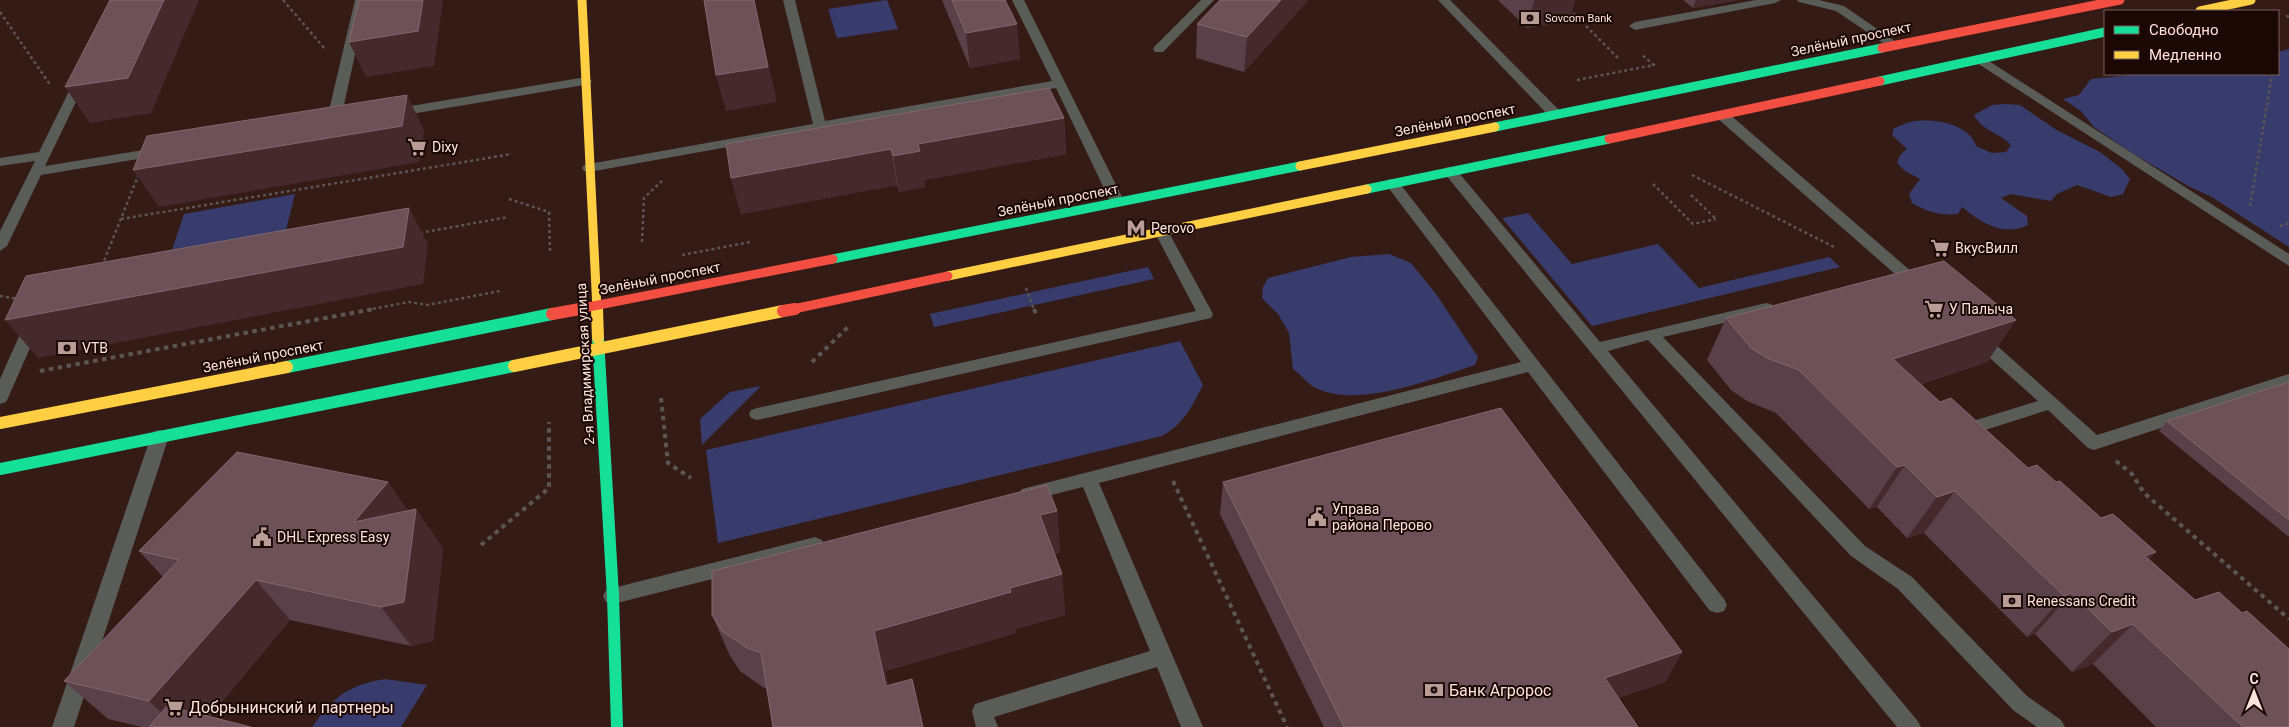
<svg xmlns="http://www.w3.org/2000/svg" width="2289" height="727" viewBox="0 0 2289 727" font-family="Roboto,sans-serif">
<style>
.green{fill:#373c6c}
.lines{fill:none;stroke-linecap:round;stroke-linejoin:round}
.path-far1{stroke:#5b5652;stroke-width:2.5;stroke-dasharray:3 3;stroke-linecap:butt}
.path{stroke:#5b5652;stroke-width:4;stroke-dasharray:4.5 4.5;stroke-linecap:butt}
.lane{fill:#5a5c57;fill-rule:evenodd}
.fast-far1{stroke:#16e098;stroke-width:9}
.fast{stroke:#16e098;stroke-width:12}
.slow-far1{stroke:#ffcf43;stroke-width:9}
.slow{stroke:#ffcf43;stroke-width:12}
.jam-far1{stroke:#f24e42;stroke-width:9}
.jam{stroke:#f24e42;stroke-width:12}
.wall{fill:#5a4048}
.shaded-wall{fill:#442a2d}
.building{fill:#6c5258;stroke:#83686d}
.labels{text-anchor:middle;stroke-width:4;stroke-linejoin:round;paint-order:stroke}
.far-poi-label{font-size:11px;fill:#fee3dd;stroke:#1b0704;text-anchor:start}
.street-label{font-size:14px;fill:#fee3dd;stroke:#1b0704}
.poi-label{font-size:14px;fill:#fee3dd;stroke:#1b0704;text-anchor:start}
.near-poi-label{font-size:16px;fill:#fee3dd;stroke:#1b0704;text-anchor:start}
</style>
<rect width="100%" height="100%" fill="#351b16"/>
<!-- green -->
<g class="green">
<polygon points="887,0 898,29 837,38 828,9"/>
<polygon points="2289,49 2289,247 2210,196 2190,187 2132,153 2094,127 2081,111 2063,99 2079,95 2091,79 2142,74 2278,74 2278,52"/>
<path d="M2005,104L2020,105L2055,129L2100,152L2123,170L2130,179L2123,194L2111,197L2077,185L2057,194L2051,201L2011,194L2001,198L2027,216L2028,225C2004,237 1981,223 1962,207L1958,214C1940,216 1928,212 1912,203L1909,194L1920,179L1905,171L1897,163L1900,155L1907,149L1892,135L1894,128C1901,126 1909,121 1916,121C1937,119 1969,124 1976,146L1992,153L2006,152L2011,145C2000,133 1981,130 1974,115L1992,105Z"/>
<polygon points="295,194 286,230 172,250 184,214"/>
<polygon points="1528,213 1572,264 1658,244 1699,288 1829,257 1840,267 1592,326 1502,218"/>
<path d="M1389,254L1411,263L1436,294L1478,357L1475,365C1432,379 1356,410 1314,387C1306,382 1300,374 1293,369L1289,333L1278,314L1262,298L1263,287L1268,278L1351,257Z"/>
<polygon points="1148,267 1154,279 934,327 930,314"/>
<path d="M1180,341L1203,385C1192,406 1184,424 1162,436L718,543L706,450Z"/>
<polygon points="761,386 702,445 700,419 730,392"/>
<path d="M385,679L427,685L401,727H312C333,697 348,685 385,679Z"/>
</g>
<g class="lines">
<!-- path-far1 -->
<g class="path-far1">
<polyline points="283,0 325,49"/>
<polyline points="1569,9 1618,58"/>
<polyline points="0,12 51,86"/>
<polyline points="2287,15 2289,19"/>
<polyline points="1577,80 1654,65 1641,54"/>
<polyline points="1692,175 1834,247"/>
<polyline points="1653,184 1693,224 1716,219"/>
<polyline points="1691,195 1715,218"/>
<polyline points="509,199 549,212 550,251"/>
<polyline points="2250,206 2272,74"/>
<polyline points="121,219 512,154"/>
<polyline points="2280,226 2289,223"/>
<polyline points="420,233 508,217"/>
<polyline points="642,242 644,198 664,179"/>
<polyline points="682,255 750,242"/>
<polyline points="102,266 138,176"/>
<polyline points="1026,288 1034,310"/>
<polyline points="0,296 18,299"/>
<polyline points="367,310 409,302 427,305 500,291"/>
</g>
<!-- path -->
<g class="path">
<polyline points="1034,309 1036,314"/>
<polyline points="812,362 849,326"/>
<polyline points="40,371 374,309"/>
<polyline points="661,398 668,463 691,478"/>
<polyline points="2116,461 2132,474 2144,493 2289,619"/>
<polyline points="1173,481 1287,727"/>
<polyline points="481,545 549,488 549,422"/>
</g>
<!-- lane -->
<g class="lane">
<polygon points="355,0 367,0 340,123 333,127 326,123"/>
<polygon points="783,0 795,0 825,121 1052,81 1012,0 1024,0 1125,203 1118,207 1111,203 1056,88 589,172 584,171 582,168 584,165 589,164 813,124"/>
<polygon points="1201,0 1214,0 1163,52 1155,52 1153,49 1155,46"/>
<polygon points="1438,0 1450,0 1561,112 1563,115 1561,118 1551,118"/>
<polygon points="1756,0 1781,0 1775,3 1635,30 1629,26 1635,22"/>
<polygon points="1797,0 1819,0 1844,6 1902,46 1896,50 1892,49 1836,11 1799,2"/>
<polygon points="1981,56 2289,254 2289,266 1977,63 1975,60 1977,57"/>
<polygon points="81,75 87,79 45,166 162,147 169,151 162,155 41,175 7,246 0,251 0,231 35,161 0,166 0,158 39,152 75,79"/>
<polygon points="586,77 592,81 590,84 393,117 387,113 393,109"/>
<polygon points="1722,111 1727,112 1913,273 1916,277 1913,281 1903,281 1717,118 1715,115"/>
<polygon points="1450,167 1455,168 1600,342 1766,303 1771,304 1774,308 1771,312 1663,337 1865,546 1912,577 2027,696 2061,720 2065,727 2037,727 2013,710 1898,589 1851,556 1648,340 1608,351 1917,720 1921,727 1897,727 1445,174 1443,171 1445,168"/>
<polygon points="1392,179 1397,180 1724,599 1727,605 1724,611 1717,613 1710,611 1528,372 1099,483 1203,727 1181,727 1157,667 994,717 998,727 976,727 972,711 975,704 1150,651 1083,487 1028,501 1022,499 1019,494 1022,489 1521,362 1387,186 1385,183 1387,180"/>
<polygon points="1161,226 1168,231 1213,314 1211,318 757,420 751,418 749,414 751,410 757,408 1196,311 1154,231"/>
<polygon points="33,318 39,319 41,323 8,398 6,402 0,404 0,379 25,323 27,319"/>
<polygon points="1979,333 1985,335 2097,435 2289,374 2289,386 2094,450 2088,448 2048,410 1979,432 1981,435 1978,440 1972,441 1966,440 1957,430 1960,425 2038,401 1973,343 1971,339 1973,335"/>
<polygon points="160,430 166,431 169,436 74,727 52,727 151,436 154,431"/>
<polygon points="815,537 822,540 824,545 822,550 815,553 613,604 606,602 603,596 606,590 613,588"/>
</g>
<!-- fast-far1 -->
<g class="fast-far1">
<polyline points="1880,81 2105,32"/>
<polyline points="1495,127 1882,48"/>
<polyline points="1367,189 1609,139"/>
<polyline points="833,259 1300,166"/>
</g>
<!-- fast -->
<g class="fast">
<polyline points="598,338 613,596 617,727"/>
<polyline points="287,367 552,314"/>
<polyline points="0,469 514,366"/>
</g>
<!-- slow-far1 -->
<g class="slow-far1">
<polyline points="582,0 597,310"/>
<polyline points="2200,11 2251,0"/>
<polyline points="1300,166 1495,127"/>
<polyline points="948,276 1367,189"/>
</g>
<!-- slow -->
<g class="slow">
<polyline points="597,309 598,338"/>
<polyline points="514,366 783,311"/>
<polyline points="0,423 287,367"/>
</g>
<!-- jam-far1 -->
<g class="jam-far1">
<polyline points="1882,48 2120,0"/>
<polyline points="1609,139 1880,81"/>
<polyline points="573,310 833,259"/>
<polyline points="789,310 948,276"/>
</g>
<!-- jam -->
<g class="jam">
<polyline points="783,311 795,309"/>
<polyline points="552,314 580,309"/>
</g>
</g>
<!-- wall -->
<g class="wall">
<polygon points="942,0 1005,0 1020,59 970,68"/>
<polygon points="1220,0 1308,0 1244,72 1196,58 1197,24"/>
<polygon points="1498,0 1575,0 1570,20 1527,28"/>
<polygon points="1683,0 1739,0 1693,8"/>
<polygon points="1064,118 1066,154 924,180 925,187 899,192 897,185 741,214 731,178"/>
<polygon points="1726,318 2016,320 1987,362 1921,384 1940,402 2028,468 2056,482 2149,560 2289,727 2156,727 2093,664 2072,672 2035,634 2027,637 1924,533 1907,538 1877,507 1869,509 1776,413 1747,401 1731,390 1707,360"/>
<polygon points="2289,382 2289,537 2159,431 2167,421"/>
<polygon points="388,482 407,511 416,509 443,549 433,641 411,646 290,620 209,717 251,727 142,727 108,719 64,681 163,577 139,551"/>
<polygon points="1223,482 1682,652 1665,682 1618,698 1638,727 1324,727 1220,514"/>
<polygon points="1057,511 1060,552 1055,554 1062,574 1065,615 1016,629 1016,633 885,671 888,686 924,727 764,688 740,671 730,656 712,615"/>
</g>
<!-- shaded-wall -->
<g class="shaded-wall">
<polygon points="164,0 199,0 151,113 90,123 65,87"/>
<polygon points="423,0 443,0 434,66 366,77 349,42"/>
<polygon points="754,0 777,102 726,111 716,75"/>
<polygon points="1281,0 1308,0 1244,72 1247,37"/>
<polygon points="1534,0 1575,0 1570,20 1527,28"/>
<polygon points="1696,0 1739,0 1693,8"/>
<polygon points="1017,24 1020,59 970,68 966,33"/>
<polygon points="407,95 424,130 420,162 159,207 133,170"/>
<polygon points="1064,118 1066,154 924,180 925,187 899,192 893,156 918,144"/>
<polygon points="891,149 897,185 741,214 731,178"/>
<polygon points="409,208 428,244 423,284 38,358 5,320"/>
<polygon points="2016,320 1987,362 1868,401 1893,359"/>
<polygon points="1905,465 1877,507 1869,509 1897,467"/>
<polygon points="388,482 415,521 416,509 443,549 433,641 411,646 381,607 354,522"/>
<polygon points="1955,491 1924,533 1907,538 1937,497"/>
<polygon points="1057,511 1060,552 1044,556 1040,515"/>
<polygon points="2156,552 2117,593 2145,556"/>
<polygon points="1062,574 1065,615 1016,629 1016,633 885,671 898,726 886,686 874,631 1010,588"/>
<polygon points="256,580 290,620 200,727 177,727 149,701"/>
<polygon points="2072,593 2035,634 2027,637 2064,596"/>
<polygon points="2133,624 2093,664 2072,672 2112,632"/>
<polygon points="1682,652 1665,682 1590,707 1605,678"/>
</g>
<!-- building -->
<g class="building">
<polygon points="110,0 164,0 128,78 65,87"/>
<polygon points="359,0 423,0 418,31 349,42"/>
<polygon points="704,0 754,0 768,67 716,75"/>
<polygon points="952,0 1005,0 1017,24 966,33"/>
<polygon points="1220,0 1281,0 1247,37 1197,24"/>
<polygon points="1049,88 1064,118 918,144 920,151 893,156 891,149 731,178 726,144"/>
<polygon points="407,95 402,126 133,170 147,136"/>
<polygon points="409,208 403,247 5,320 26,276"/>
<polygon points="1944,261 2016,320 1893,359 1940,402 1951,398 2028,468 2037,465 2056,482 2060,481 2101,518 2113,514 2156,552 2145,556 2195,600 2219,592 2242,613 2247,611 2289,649 2289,727 2243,727 2133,624 2112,632 2072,593 2064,596 1955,491 1937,497 1905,465 1897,467 1799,370 1769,359 1751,348 1726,318"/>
<polygon points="2289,382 2289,520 2167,421"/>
<polygon points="1501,408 1682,652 1605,678 1638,727 1344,727 1223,482"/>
<polygon points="237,452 388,482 354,522 416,509 404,602 381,607 256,580 149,701 64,681 179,560 139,551"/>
<polygon points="1047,485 1057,511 1040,515 1062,574 1010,588 1011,592 874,631 886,686 912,679 923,727 773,727 761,653 747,648 722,631 712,615 712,571"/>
<polygon points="167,706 251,727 149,727"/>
</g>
<!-- icons -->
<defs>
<g id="bank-bare" transform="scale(1.5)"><path d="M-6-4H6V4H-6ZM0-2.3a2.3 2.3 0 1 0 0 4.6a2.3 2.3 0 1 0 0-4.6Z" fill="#b89d97" stroke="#1b0704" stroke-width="2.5" paint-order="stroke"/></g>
<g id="supermarket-bare" transform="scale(1.5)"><path d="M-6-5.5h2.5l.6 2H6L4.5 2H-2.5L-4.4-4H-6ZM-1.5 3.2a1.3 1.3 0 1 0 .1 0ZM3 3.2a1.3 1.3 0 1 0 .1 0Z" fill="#b89d97" stroke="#1b0704" stroke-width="2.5" paint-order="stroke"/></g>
<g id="metro-bare" transform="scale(1.5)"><path d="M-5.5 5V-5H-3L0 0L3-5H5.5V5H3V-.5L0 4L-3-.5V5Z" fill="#b89d97" stroke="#1b0704" stroke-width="2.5" paint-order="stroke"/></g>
<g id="civic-bare" transform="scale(1.5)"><path d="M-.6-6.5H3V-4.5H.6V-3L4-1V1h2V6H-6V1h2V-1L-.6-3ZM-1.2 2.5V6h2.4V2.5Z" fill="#b89d97" stroke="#1b0704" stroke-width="2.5" paint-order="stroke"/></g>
</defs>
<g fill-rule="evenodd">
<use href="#bank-bare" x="1530" y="18"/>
<use href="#supermarket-bare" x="417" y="147"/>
<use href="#metro-bare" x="1136" y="228"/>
<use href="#supermarket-bare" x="1940" y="248"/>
<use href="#supermarket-bare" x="1934" y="309"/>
<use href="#bank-bare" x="67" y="348"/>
<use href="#civic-bare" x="1317" y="517"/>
<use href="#civic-bare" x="262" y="537"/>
<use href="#bank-bare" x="2012" y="601"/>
<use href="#bank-bare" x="1434" y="690"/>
<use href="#supermarket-bare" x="174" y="707"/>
</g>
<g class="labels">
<!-- far-poi labels -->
<g class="far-poi-label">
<text x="1545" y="22">Sovcom Bank</text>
</g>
<!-- street labels -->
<g class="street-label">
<text transform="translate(1851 39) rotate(-12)" y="5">Зелёный проспект</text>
<text transform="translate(1455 120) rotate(-11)" y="5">Зелёный проспект</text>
<text transform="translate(1058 200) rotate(-11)" y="5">Зелёный проспект</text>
<text transform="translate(660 278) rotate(-11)" y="5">Зелёный проспект</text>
<text transform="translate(263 356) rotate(-11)" y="5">Зелёный проспект</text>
<text transform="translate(585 364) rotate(-93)" y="5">2-я Владимирская улица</text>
</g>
<!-- poi labels -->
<g class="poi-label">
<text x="432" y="152">Dixy</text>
<text x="1151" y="233">Perovo</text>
<text x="1955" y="253">ВкусВилл</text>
<text x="1949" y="314">У Палыча</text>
<text x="82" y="353">VTB</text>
<text x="1332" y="514">Управа<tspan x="1332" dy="16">района Перово</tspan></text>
<text x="277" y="542">DHL Express Easy</text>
<text x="2027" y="606">Renessans Credit</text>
</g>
<!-- near-poi labels -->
<g class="near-poi-label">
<text x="1449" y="696">Банк Агророс</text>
<text x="189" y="713">Добрынинский и партнеры</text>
</g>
</g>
<!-- legend -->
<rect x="2104" y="10" width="175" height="65" fill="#1b0704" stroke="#765f5b"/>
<rect x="2114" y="26" width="25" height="8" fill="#16e098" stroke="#765f5b"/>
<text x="2149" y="35" font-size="15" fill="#fee3dd">Свободно</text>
<rect x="2114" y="51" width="25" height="8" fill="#ffcf43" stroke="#765f5b"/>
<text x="2149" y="60" font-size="15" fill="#fee3dd">Медленно</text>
<!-- north arrow -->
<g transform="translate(2254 692)" stroke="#1b0704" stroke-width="4" paint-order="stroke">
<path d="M0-4L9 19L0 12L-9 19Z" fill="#fee3dd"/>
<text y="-8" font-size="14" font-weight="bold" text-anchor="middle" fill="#fee3dd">С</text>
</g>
</svg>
